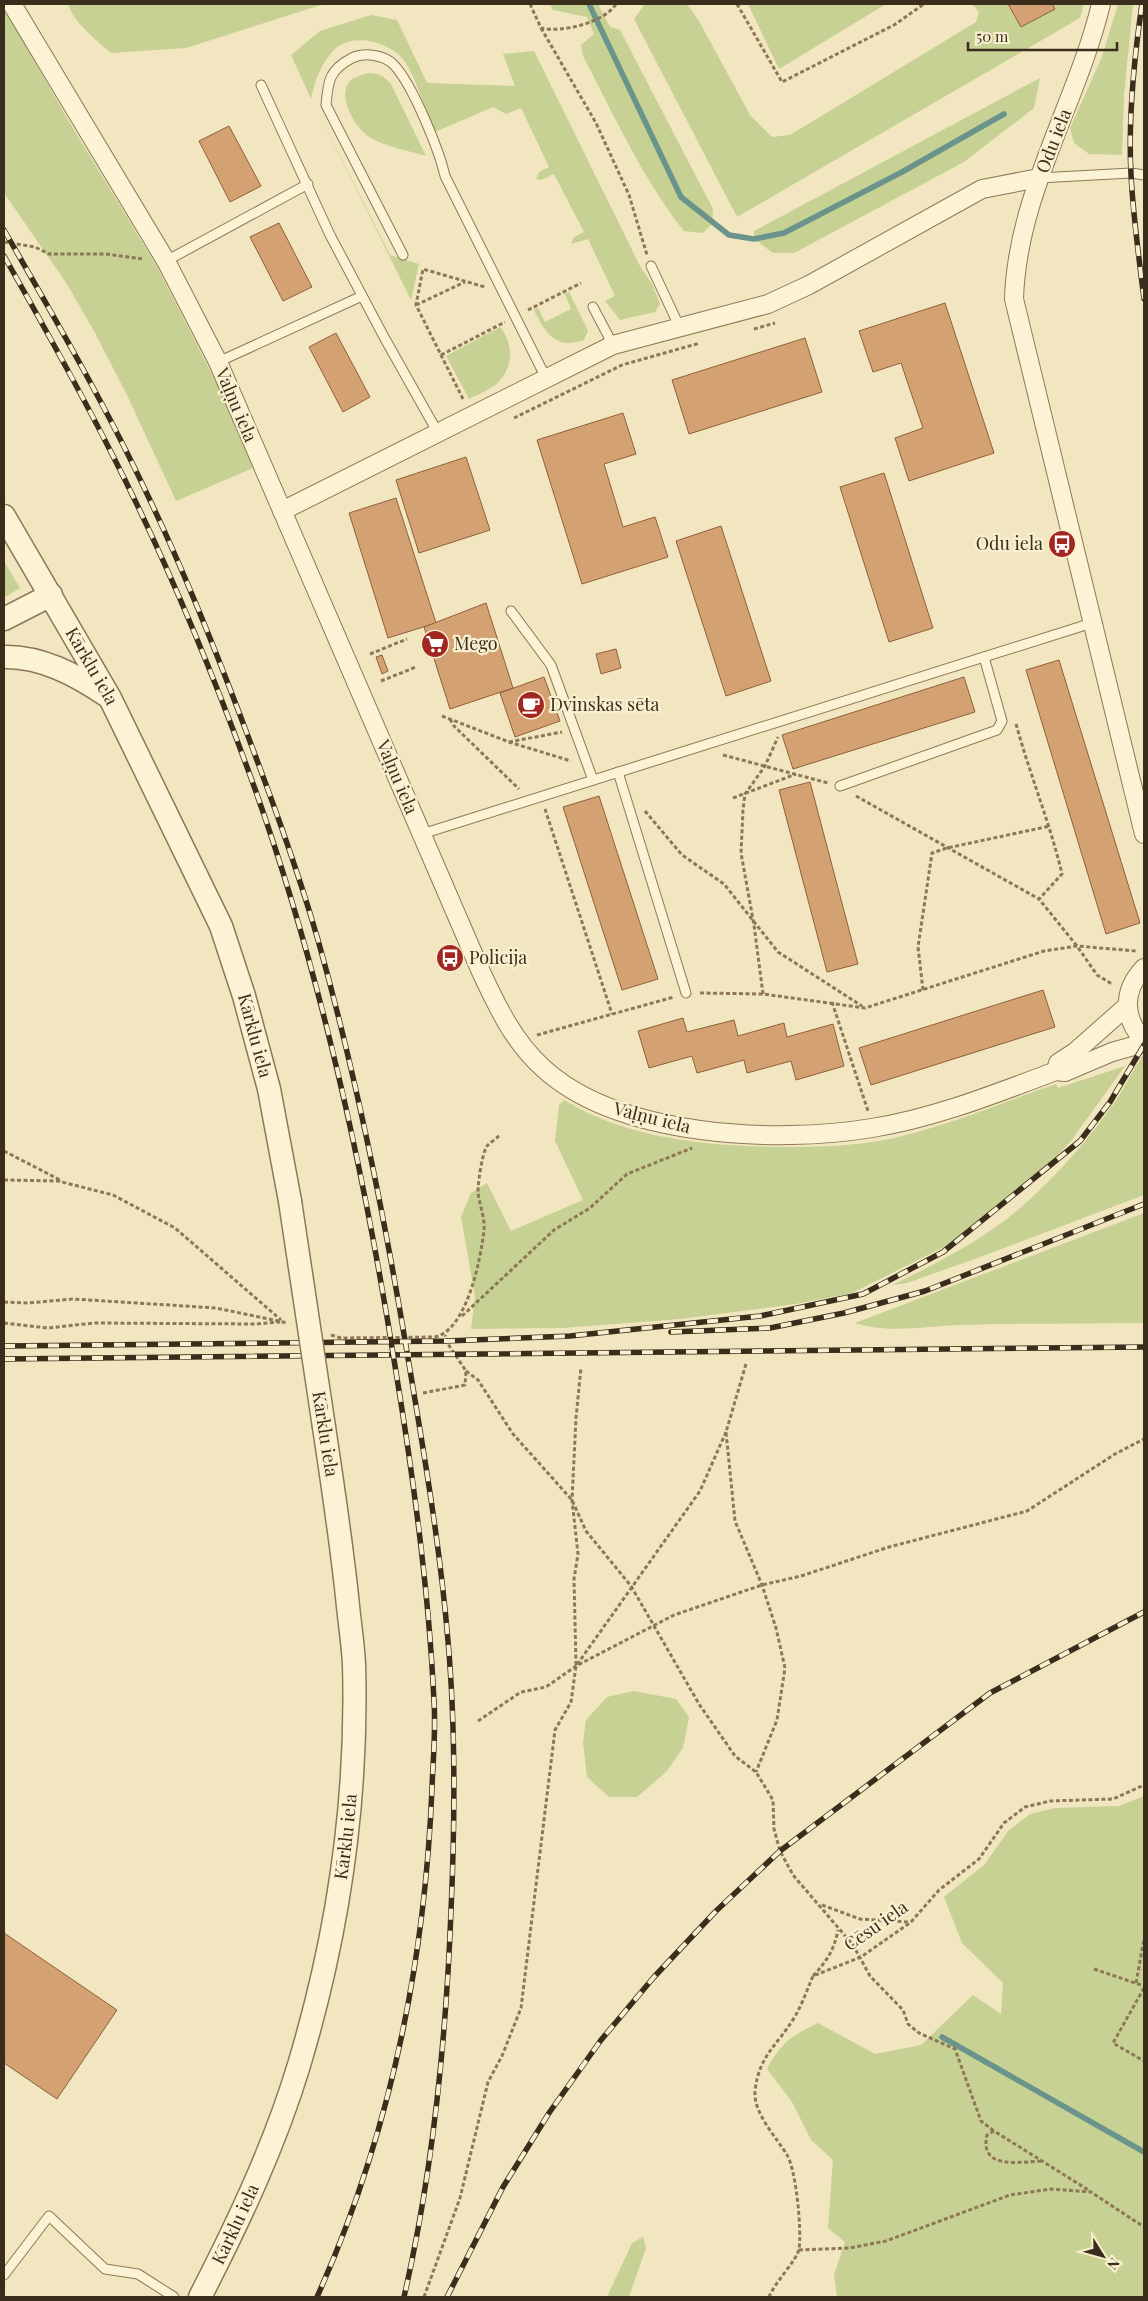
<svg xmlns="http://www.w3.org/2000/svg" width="1148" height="2301" viewBox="0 0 1148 2301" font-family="'Playfair Display',serif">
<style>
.green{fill:#c6d193}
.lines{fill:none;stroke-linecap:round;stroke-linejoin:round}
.stream{stroke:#69938b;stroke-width:5.5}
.building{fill:#d4a172;stroke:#8f6039}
.service-casing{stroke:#8d7756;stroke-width:11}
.minor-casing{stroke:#8d7756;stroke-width:20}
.tertiary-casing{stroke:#8d7756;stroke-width:25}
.path{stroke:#8d7756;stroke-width:3;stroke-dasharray:4 2.5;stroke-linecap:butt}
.service{stroke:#fcf3d4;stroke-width:9}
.minor{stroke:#fcf3d4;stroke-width:18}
.tertiary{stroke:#fcf3d4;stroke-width:22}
.rail-casing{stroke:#3b2d1c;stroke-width:5.5}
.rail{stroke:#f9f0d0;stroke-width:4;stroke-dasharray:11;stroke-linecap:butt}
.tertiary-bridge-casing{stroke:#8d7756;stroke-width:25;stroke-linecap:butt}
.tertiary-bridge{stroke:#fcf3d4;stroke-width:22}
.labels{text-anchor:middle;stroke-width:4.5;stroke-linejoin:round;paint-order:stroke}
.street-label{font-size:18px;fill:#3b2d1c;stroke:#f9f0d0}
.poi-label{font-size:18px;fill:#3b2d1c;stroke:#f9f0d0;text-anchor:start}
</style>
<rect width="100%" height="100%" fill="#f2e6c0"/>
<!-- green -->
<g class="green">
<path d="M68,4H324L186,48L111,53C96,40 74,23 68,4Z"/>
<path d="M550,4H600L599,6L610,27L620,30L713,209L712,224L703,233L684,231C642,178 614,115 583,56L581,45L594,34L587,17L553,10Z"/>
<polygon points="645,4 687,4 699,21 750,115 772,137 790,135 976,22 979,12 972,4 1084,4 1080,18 737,217 634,19"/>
<polygon points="748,4 886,4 779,69"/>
<polygon points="1118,4 1133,4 1124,96 1122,155 1089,154 1074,143 1070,128 1102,57"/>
<polygon points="4,7 68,120 156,265 216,382 253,468 176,501 128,397 95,333 67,284 4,193"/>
<path d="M371,15L397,20L427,83L515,86L503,54L534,51L640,266L653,286L660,304L655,312L620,320L605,301L615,296L588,239L571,244L574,237L584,232L554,174L541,180L536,179L539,172L549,167L521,108L506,114L493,107L435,132C426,113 414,71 402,58C386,41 351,32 333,51C320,65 315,81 311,99L291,55L320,31Z"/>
<path d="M368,73C378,73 384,76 391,84L426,156C409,151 387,147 371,138C356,130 336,96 350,81C354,77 362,75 368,73Z"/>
<polygon points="1040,78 1034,108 964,162 794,253 773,253 754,239 754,231"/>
<polygon points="317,110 390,255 419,264 411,300"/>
<path d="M569,292L588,331L584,340C556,350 545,333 534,310L538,308L545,322L571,309L565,294Z"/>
<path d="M500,327C515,344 513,373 494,386C486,391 477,395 469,399L446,356Z"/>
<polygon points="4,561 20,588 4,598"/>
<path d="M1142,1056H1144V1195L983,1256L907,1283L892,1285C934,1265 983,1240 1019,1209C1056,1177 1089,1139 1117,1099C1126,1085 1133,1070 1142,1056Z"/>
<path d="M1125,1066L1071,1141L1043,1171L1006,1204L960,1239L852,1293L796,1304L680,1319L563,1328L471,1329L475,1296L461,1217L471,1193L487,1183L511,1231L583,1200L555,1141L559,1105L564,1100C630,1140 709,1146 784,1147C820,1147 855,1146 890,1139C947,1126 1001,1103 1056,1084L1058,1088Z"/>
<path d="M1144,1213V1323C1083,1324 1022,1323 961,1325C926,1326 889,1334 855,1323Z"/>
<polygon points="634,1691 676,1699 689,1717 683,1748 666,1772 637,1797 609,1797 587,1777 583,1742 586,1720 607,1697"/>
<path d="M1144,1796V2297H837L834,2275L845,2242L828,2228L833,2160L811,2140L792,2102L767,2069C781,2043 791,2036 818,2023L875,2054L921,2045L973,1995L1001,2014L1003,1983L962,1943L944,1897L984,1865L1009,1830L1030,1814L1055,1808L1119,1806Z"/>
<polygon points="643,2237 646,2248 629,2297 607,2297 632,2243"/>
</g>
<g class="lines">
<!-- stream -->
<g class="stream">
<polyline points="589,4 681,197 729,235 754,239 784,233 902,172 1004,114"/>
<polyline points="942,2037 1144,2152"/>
</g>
</g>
<!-- building -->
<g class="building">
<polygon points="1008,4 1052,4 1055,9 1021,27"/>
<polygon points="229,126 261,186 230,202 199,141"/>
<polygon points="279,223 312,287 283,301 250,237"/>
<polygon points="945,303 994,453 909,481 895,438 923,428 901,363 873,372 859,331"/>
<polygon points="336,333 370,397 343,412 309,347"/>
<polygon points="805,338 822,392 689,434 672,380"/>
<polygon points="623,413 636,454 604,464 623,527 655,517 668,557 582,584 537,440"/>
<polygon points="466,457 490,530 419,553 396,480"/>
<polygon points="884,473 933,628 889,642 840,487"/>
<polygon points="396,498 436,623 388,638 349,513"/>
<polygon points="721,526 771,681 726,696 676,541"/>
<polygon points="486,603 513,688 450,709 424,627"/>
<polygon points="616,649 621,668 601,674 596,654"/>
<polygon points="382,655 388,671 382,674 376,657"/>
<polygon points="1059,660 1140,923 1106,934 1026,670"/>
<polygon points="544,677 560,721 515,737 500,693"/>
<polygon points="964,677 975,712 793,769 782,735"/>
<polygon points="810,782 858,964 827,972 779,790"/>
<polygon points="599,796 658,979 622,990 563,807"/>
<polygon points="1043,990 1055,1027 871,1085 859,1048"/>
<polygon points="683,1018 687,1032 734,1020 738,1036 784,1023 787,1037 833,1024 844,1066 796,1080 791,1061 747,1073 744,1060 697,1073 692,1056 649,1068 638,1031"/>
<polygon points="4,1933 117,2010 57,2099 4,2063"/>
</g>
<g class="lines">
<!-- service casing -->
<g class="service-casing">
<g id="service">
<polyline points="261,85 330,235 384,337 438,433"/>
<polyline points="1039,178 1131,173 1144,175"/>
<path d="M403,255L326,105C328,81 329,70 352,58C364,52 385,55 394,65C413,85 439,150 445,176L546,378"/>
<polyline points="166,261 308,184"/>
<polyline points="651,266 680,328"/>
<polyline points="593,307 613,345"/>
<polyline points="218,362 362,296"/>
<polyline points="511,611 551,665 593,780"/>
<polyline points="618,772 686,993"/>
<polyline points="840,786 997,730 1002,721 984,657"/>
<polyline points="422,834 1092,623"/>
<polyline points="4,2275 49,2216 105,2269 138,2274 174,2297"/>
</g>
</g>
<!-- minor casing -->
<g class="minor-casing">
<g id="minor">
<path d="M12,4L166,261L218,362L482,974C498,1008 514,1042 543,1068C618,1137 776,1144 872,1128C935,1118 997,1093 1056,1071"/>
<path d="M1101,4C1077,103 1017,195 1014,299L1144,834"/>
<polyline points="282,511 613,345 768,304 809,285 982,189 1039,178"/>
<path d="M1144,968C1122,991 1123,1018 1144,1041"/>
<polyline points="1056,1071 1058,1063 1075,1052 1127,1006"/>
<polyline points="1056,1071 1065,1072 1112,1052 1144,1043"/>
</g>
</g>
<!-- tertiary casing -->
<g class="tertiary-casing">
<g id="tertiary">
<path id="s1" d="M4,516L110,698L221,926L244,996L269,1089L290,1201"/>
<polyline points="4,619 51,595"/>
<path d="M4,657C41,656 76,675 106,695"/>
<path id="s2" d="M200,2297C238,2223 275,2145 299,2065C338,1935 358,1800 354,1664C353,1645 350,1625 348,1606C342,1546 333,1487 324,1427"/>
</g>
</g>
<!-- path -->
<g class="path">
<path d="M530,4L541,28C561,33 604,23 616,4"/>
<polyline points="737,4 782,82 894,25 924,4"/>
<polyline points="541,28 596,123 629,195 647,255"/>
<polyline points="4,242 35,247 49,254 106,254 143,259"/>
<polyline points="416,305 465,282"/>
<polyline points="528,310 581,283"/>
<polyline points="754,329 775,323"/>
<polyline points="441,355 505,322"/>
<polyline points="463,399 416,305 423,269 485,287"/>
<polyline points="514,418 622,365 700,343"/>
<polyline points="370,654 407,639"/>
<polyline points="381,681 416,667"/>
<polyline points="442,716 509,742 571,761"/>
<polyline points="450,719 454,726 519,789"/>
<path d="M1016,724C1030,775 1050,823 1062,874L1039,899L1077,946L1097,975L1112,984"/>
<polyline points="509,742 562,732"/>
<polyline points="723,755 828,783"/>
<polyline points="856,796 1039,899"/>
<polyline points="733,798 796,774"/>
<polyline points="545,809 612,1014"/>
<polyline points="645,811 682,855 724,884 778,952 862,1006"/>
<polyline points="923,990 918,947 932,853 947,848 1050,826"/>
<polyline points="700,993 763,994 865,1008 1044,951 1077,946 1136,951"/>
<polyline points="763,994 754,925 741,853 743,810 745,794 765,766 778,737"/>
<polyline points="832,1002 868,1111"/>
<polyline points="537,1035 674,997"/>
<polyline points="4,1151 62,1181"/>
<polyline points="4,1180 58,1181 113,1195 175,1228 281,1320"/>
<polyline points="4,1302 28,1303 73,1299 216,1308 288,1323"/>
<polyline points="462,1316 554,1230 590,1208 627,1174 692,1148"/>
<polyline points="4,1323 48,1328 94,1323 256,1324 280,1322"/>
<path d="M331,1335L341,1338L435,1337C467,1330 481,1258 484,1230C485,1217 479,1204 478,1192C478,1182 482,1154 487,1146C490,1143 495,1139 499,1136"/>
<polyline points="746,1364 726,1432 735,1521 762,1585 776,1628 785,1668 777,1720 756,1772"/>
<polyline points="466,1371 478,1380 513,1434 572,1500 586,1531 631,1586 699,1704 735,1756 756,1772 773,1800 774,1829 780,1851 793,1875 853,1945 870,1976 903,2010 908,2024 919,2033 955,2049 981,2121 994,2131"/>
<polyline points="423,1393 465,1385 466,1371 446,1341 445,1335"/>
<polyline points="576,1665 574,1579 578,1554 572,1500 576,1418 581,1367"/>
<polyline points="478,1721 521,1692 546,1687 576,1666 674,1615 762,1585 801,1576 889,1547 1027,1511 1115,1454 1144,1439"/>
<polyline points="822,1905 860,1919 910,1922"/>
<polyline points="1094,1969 1144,1986"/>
<path d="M813,1976C827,1961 834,1950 838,1930"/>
<polyline points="1136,1983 1144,1939"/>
<polyline points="1144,1988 1113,2043 1144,2061"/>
<path d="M1041,2161C1019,2162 979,2170 987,2135L994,2131L1090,2191"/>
<polyline points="799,2250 850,2248 886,2241 1010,2195 1051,2189 1091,2192 1144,2227"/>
<polyline points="424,2297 460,2198 488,2082 502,2056 521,2008 555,1730 571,1702 576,1666 700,1491 726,1432"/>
<path d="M769,2297C775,2282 797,2260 799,2249C802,2231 796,2169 787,2155C777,2138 753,2113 755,2091C759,2055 777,2046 794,2018C802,2005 807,1990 813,1976L861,1957L911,1922L939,1890L979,1859L1004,1823L1025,1807L1050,1801L1113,1799L1144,1785"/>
</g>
<!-- service -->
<use href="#service" class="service"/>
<!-- minor -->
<use href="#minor" class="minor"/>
<!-- tertiary -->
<use href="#tertiary" class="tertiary"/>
<!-- rail casing -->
<g class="rail-casing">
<g id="rail">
<path d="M1142,4C1134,59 1128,118 1131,174C1133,216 1139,258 1144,299"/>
<path d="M4,230C54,317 105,404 148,496C182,567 212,641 240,715C268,789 296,864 318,940C356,1075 384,1214 407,1352C423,1448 440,1544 448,1641C456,1731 455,1821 451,1911C446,2041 433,2171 404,2297"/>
<path d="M4,256C41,321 78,387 112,454C167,562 214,675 255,789C322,977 365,1175 396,1372C414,1481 429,1591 434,1702C436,1730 433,1760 432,1788C425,1963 389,2137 317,2297"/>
<polyline points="671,1332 770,1328 844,1313 925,1291 1144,1204"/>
<polyline points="4,1346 446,1341 570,1336 760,1316 863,1294 943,1252 1080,1141 1110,1102 1144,1045"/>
<polyline points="4,1359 1144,1347"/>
<polyline points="447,2297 503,2187 549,2113 601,2040 654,1977 716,1911 780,1851 990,1693 1144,1612"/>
</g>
</g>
<!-- rail -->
<use href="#rail" class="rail"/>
<!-- tertiary-bridge casing -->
<g class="tertiary-bridge-casing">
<polyline id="tertiary-bridge" points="290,1201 324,1427"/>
</g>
<!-- tertiary-bridge -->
<use href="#tertiary-bridge" class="tertiary-bridge"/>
</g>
<!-- icons -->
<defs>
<g id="bus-disc" transform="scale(1.4375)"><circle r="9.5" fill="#a22720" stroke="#f9f0d0"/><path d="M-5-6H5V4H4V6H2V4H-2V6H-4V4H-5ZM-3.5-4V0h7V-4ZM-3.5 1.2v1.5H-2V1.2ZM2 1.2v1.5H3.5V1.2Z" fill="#fff"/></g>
<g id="supermarket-disc" transform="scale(1.4375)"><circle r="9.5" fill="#a22720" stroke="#f9f0d0"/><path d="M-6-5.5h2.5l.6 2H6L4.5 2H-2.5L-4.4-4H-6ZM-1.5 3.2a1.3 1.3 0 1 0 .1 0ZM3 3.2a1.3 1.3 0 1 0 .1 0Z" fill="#fff"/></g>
<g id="cafe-disc" transform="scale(1.4375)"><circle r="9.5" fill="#a22720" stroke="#f9f0d0"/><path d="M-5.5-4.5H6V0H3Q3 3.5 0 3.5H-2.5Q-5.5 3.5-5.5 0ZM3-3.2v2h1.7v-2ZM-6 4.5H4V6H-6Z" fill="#fff"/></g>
</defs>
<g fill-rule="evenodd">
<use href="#bus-disc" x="1062" y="544"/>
<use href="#supermarket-disc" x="435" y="644"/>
<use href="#cafe-disc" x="531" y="705"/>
<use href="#bus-disc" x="450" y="958"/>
</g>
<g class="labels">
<!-- street labels -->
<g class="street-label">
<text transform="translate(1054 141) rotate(-69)" y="6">Odu iela</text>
<text transform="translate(236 405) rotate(67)" y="6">Vaļņu iela</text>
<text dy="6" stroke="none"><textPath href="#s1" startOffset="174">Kārklu iela</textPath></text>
<text transform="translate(397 777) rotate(67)" y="6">Vaļņu iela</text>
<text dy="6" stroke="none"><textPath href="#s1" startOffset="579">Kārklu iela</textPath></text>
<text transform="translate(652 1118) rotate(14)" y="6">Vaļņu iela</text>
<text transform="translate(325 1434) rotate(81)" y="6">Kārklu iela</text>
<text dy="6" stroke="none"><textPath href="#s2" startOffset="486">Kārklu iela</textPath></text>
<text transform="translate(876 1926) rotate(-35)" y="6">Cēsu iela</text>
<text dy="6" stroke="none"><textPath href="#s2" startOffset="81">Kārklu iela</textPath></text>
</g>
<!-- poi labels -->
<g class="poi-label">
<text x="1043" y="550" text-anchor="end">Odu iela</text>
<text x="454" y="650">Mego</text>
<text x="550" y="711">Dvinskas sēta</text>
<text x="469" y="964">Policija</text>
</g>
</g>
<!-- border -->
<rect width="1148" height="2301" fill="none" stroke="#3b2d1c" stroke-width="10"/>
<!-- north arrow -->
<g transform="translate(1103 2256) rotate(127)" stroke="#f9f0d0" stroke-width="4" paint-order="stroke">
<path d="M0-4L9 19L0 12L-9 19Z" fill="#3b2d1c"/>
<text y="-8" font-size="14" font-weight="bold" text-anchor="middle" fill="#3b2d1c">N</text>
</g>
<!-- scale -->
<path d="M968 42v8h149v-8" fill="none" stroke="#3b2d1c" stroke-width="2.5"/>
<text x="976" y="42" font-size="15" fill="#3b2d1c" stroke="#f9f0d0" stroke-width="4" paint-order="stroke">50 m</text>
</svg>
